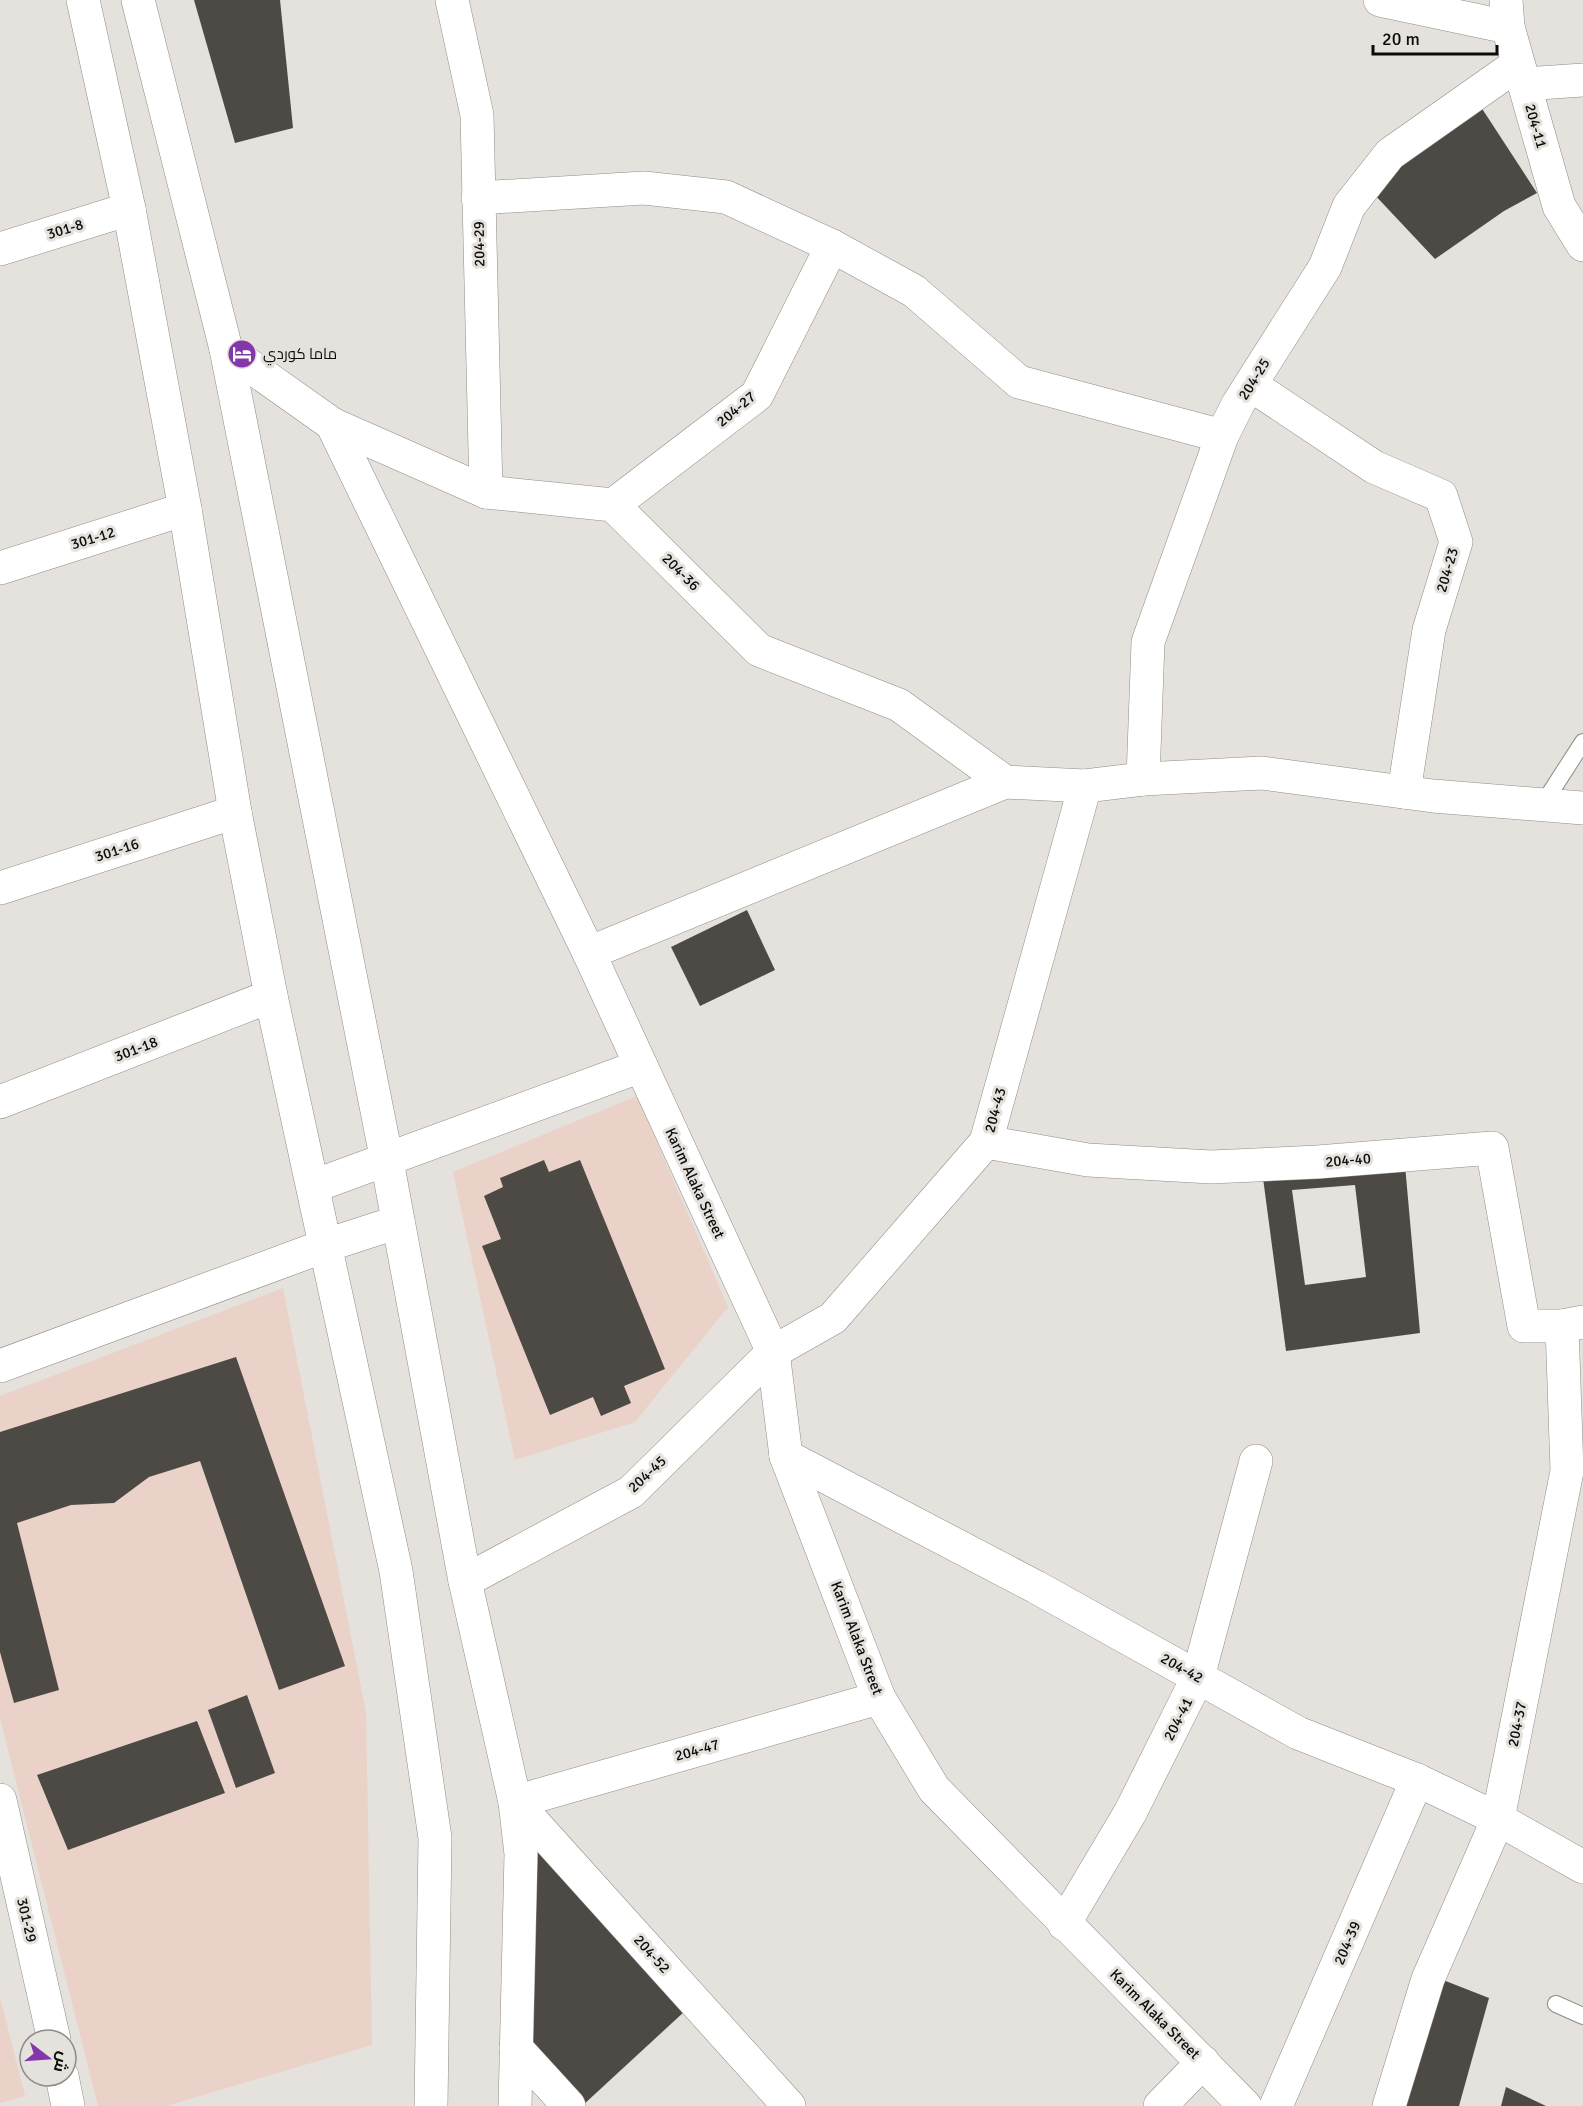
<svg xmlns="http://www.w3.org/2000/svg" width="1583" height="2106" viewBox="0 0 1583 2106" font-family="Signika,Cairo,sans-serif">
<style>
.education{fill:#ead2c8}
.building{fill:#4d4a45;fill-rule:evenodd}
.lines{fill:none;stroke-linecap:round;stroke-linejoin:round}
.lane-casing{stroke:#908d88;stroke-width:18}
.street-casing{stroke:#908d88;stroke-width:34}
.secondary-casing{stroke:#908d88;stroke-width:34}
.primary-casing{stroke:#908d88;stroke-width:34}
.lane{stroke:#fff;stroke-width:16}
.street{stroke:#fff;stroke-width:33}
.secondary{stroke:#fff;stroke-width:33}
.primary{stroke:#fff;stroke-width:33}
.labels{text-anchor:middle;stroke-width:6;stroke-linejoin:round;paint-order:stroke}
.street-label{font-size:15px;fill:#0d0c0a;stroke:#e5e1dc}
.poi-label{font-size:15px;fill:#0d0c0a;stroke:#e5e1dc;text-anchor:start}
</style>
<rect width="100%" height="100%" fill="#e5e1dc"/>
<!-- education -->
<g class="education">
<polygon points="637,1096 728,1307 635,1422 515,1460 453,1172"/>
<polygon points="283,1288 366,1713 372,2045 166,2106 98,2106 0,1718 0,1396"/>
<polygon points="0,1997 25,2096 0,2103"/>
</g>
<!-- building -->
<g class="building">
<polygon points="194,0 280,0 293,128 235,143"/>
<polygon points="1479,104 1537,193 1504,211 1435,259 1372,192 1438,133"/>
<polygon points="747,910 775,970 700,1006 671,947"/>
<polygon points="544,1160 549,1172 580,1160 665,1369 624,1386 631,1403 601,1416 593,1397 550,1415 482,1246 501,1239 484,1196 503,1187 500,1178"/>
<path d="M1405,1165L1420,1333L1286,1351L1263,1178ZM1355,1185L1366,1277L1305,1285L1292,1190Z"/>
<polygon points="236,1357 345,1666 279,1690 200,1461 149,1477 114,1503 71,1505 17,1523 59,1690 14,1703 0,1652 0,1432"/>
<polygon points="247,1695 275,1773 236,1788 208,1710"/>
<polygon points="197,1721 225,1793 68,1850 37,1775"/>
<polygon points="534,1823 685,2011 582,2106 526,2037"/>
<polygon points="1438,1978 1489,1998 1459,2106 1403,2106"/>
<polygon points="1506,2087 1546,2106 1501,2106"/>
</g>
<g class="lines">
<!-- lane casing -->
<g class="lane-casing">
<g id="lane">
<polyline points="1543,804 1583,742"/>
<polyline points="1556,2004 1583,2016"/>
</g>
</g>
<!-- street casing -->
<g class="street-casing">
<g id="street">
<polyline points="452,0 477,115 486,492"/>
<polyline points="1380,0 1508,27"/>
<polyline points="1506,0 1508,27 1559,206 1583,245"/>
<polyline points="1524,84 1583,80"/>
<polyline points="478,198 644,188 726,197 832,246 914,291 1019,382 1222,436"/>
<polyline points="0,249 129,209"/>
<polyline points="226,349 332,424 589,953 773,1352 786,1456 879,1698 934,1789 1245,2106"/>
<polyline points="1251,385 1374,467 1441,496 1456,542 1429,630 1404,792"/>
<polyline points="332,424 486,492 613,505 759,650 899,705 1005,782"/>
<polyline points="613,505 757,395 832,246"/>
<polyline points="0,568 185,509"/>
<polyline points="1143,779 1148,642 1222,436 1238,404 1325,267 1349,206 1390,154 1518,64"/>
<polyline points="0,888 235,812"/>
<polyline points="589,953 1005,782 1085,786 1143,779 1262,773 1433,796 1583,808"/>
<polyline points="0,1102 271,996"/>
<polyline points="986,1142 1088,1160 1211,1167 1318,1162 1492,1148 1524,1326 1562,1326 1583,1322"/>
<polyline points="314,1186 641,1066"/>
<polyline points="786,1456 1036,1587 1298,1733 1417,1780 1498,1819 1583,1867"/>
<polyline points="465,1581 631,1492 773,1352 833,1318 986,1142 1085,786"/>
<polyline points="0,1800 54,2040"/>
<polyline points="1064,1924 1130,1813 1198,1677 1256,1461"/>
<polyline points="516,2048 569,2106"/>
<polyline points="62,2076 68,2106"/>
<polyline points="789,2106 515,1802 879,1698"/>
<polyline points="1160,2106 1203,2062"/>
<polyline points="1276,2106 1417,1780"/>
<polyline points="1389,2106 1428,1979 1498,1819 1567,1471 1562,1326"/>
</g>
</g>
<!-- secondary casing -->
<g class="secondary-casing">
<polyline id="secondary" points="0,1366 327,1245 398,1222"/>
</g>
<!-- primary casing -->
<g class="primary-casing">
<g id="primary">
<polyline points="83,0 129,209 185,509 235,812 271,996 396,1571 435,1838 431,2106"/>
<polyline points="138,0 226,349 387,1161 465,1581 515,1802 521,1854 515,2106"/>
</g>
</g>
<!-- lane -->
<use href="#lane" class="lane"/>
<!-- street -->
<use href="#street" class="street"/>
<!-- secondary -->
<use href="#secondary" class="secondary"/>
<!-- primary -->
<use href="#primary" class="primary"/>
</g>
<!-- icons -->
<defs>
<g id="hotel-disc" transform="scale(1.5)"><circle r="9.5" fill="#8337a8" stroke="#e5e1dc"/><path d="M-6-4.5h1.5V1H6V5H4.5V3h-9V5H-6ZM-4 0a1.8 1.8 0 1 1 3.6 0ZM.5 0V-2.5h3Q6-2.5 6 0Z" fill="#fff"/></g>
</defs>
<g fill-rule="evenodd">
<use href="#hotel-disc" x="242" y="354"/>
</g>
<g class="labels">
<!-- street labels -->
<g class="street-label">
<text transform="translate(1536 126) rotate(74)" y="5">204-11</text>
<text transform="translate(65 229) rotate(-17)" y="5">301-8</text>
<text transform="translate(479 244) rotate(-91)" y="5">204-29</text>
<text transform="translate(1254 379) rotate(-58)" y="5">204-25</text>
<text transform="translate(736 409) rotate(-40)" y="5">204-27</text>
<text transform="translate(93 538) rotate(-17)" y="5">301-12</text>
<text transform="translate(1447 570) rotate(-74)" y="5">204-23</text>
<text transform="translate(681 572) rotate(45)" y="5">204-36</text>
<text transform="translate(117 850) rotate(-18)" y="5">301-16</text>
<text transform="translate(136 1049) rotate(-21)" y="5">301-18</text>
<text transform="translate(995 1110) rotate(-75)" y="5">204-43</text>
<text transform="translate(1348 1160) rotate(-5)" y="5">204-40</text>
<text transform="translate(695 1183) rotate(65)" y="5">Karim Alaka Street</text>
<text transform="translate(647 1474) rotate(-43)" y="5">204-45</text>
<text transform="translate(857 1638) rotate(69)" y="5">Karim Alaka Street</text>
<text transform="translate(1182 1668) rotate(29)" y="5">204-42</text>
<text transform="translate(1178 1719) rotate(-63)" y="5">204-41</text>
<text transform="translate(1517 1724) rotate(-79)" y="5">204-37</text>
<text transform="translate(697 1750) rotate(-16)" y="5">204-47</text>
<text transform="translate(27 1920) rotate(77)" y="5">301-29</text>
<text transform="translate(1347 1943) rotate(-67)" y="5">204-39</text>
<text transform="translate(652 1954) rotate(48)" y="5">204-52</text>
<text transform="translate(1155 2014) rotate(45)" y="5">Karim Alaka Street</text>
</g>
<!-- poi labels -->
<g class="poi-label">
<text x="263" y="359">ماما كوردي</text>
</g>
</g>
<!-- north arrow -->
<g transform="translate(48 2058) rotate(107)"><circle r="28" fill="#e5e1dc" stroke="#8f8c88" stroke-width="1.5"/>
<path d="M0-4.5L10 22L0 15L-10 22Z" fill="#8337a8"/>
<text y="-9" font-size="16" font-weight="bold" text-anchor="middle" fill="#0d0c0a">ش</text>
</g>
<!-- scale -->
<path d="M1373 45v9h124v-9" fill="none" stroke="#0d0c0a" stroke-width="3"/>
<text x="1382" y="45" font-size="18" fill="#0d0c0a" stroke="#e5e1dc" stroke-width="4.5" paint-order="stroke">20 m</text>
</svg>
